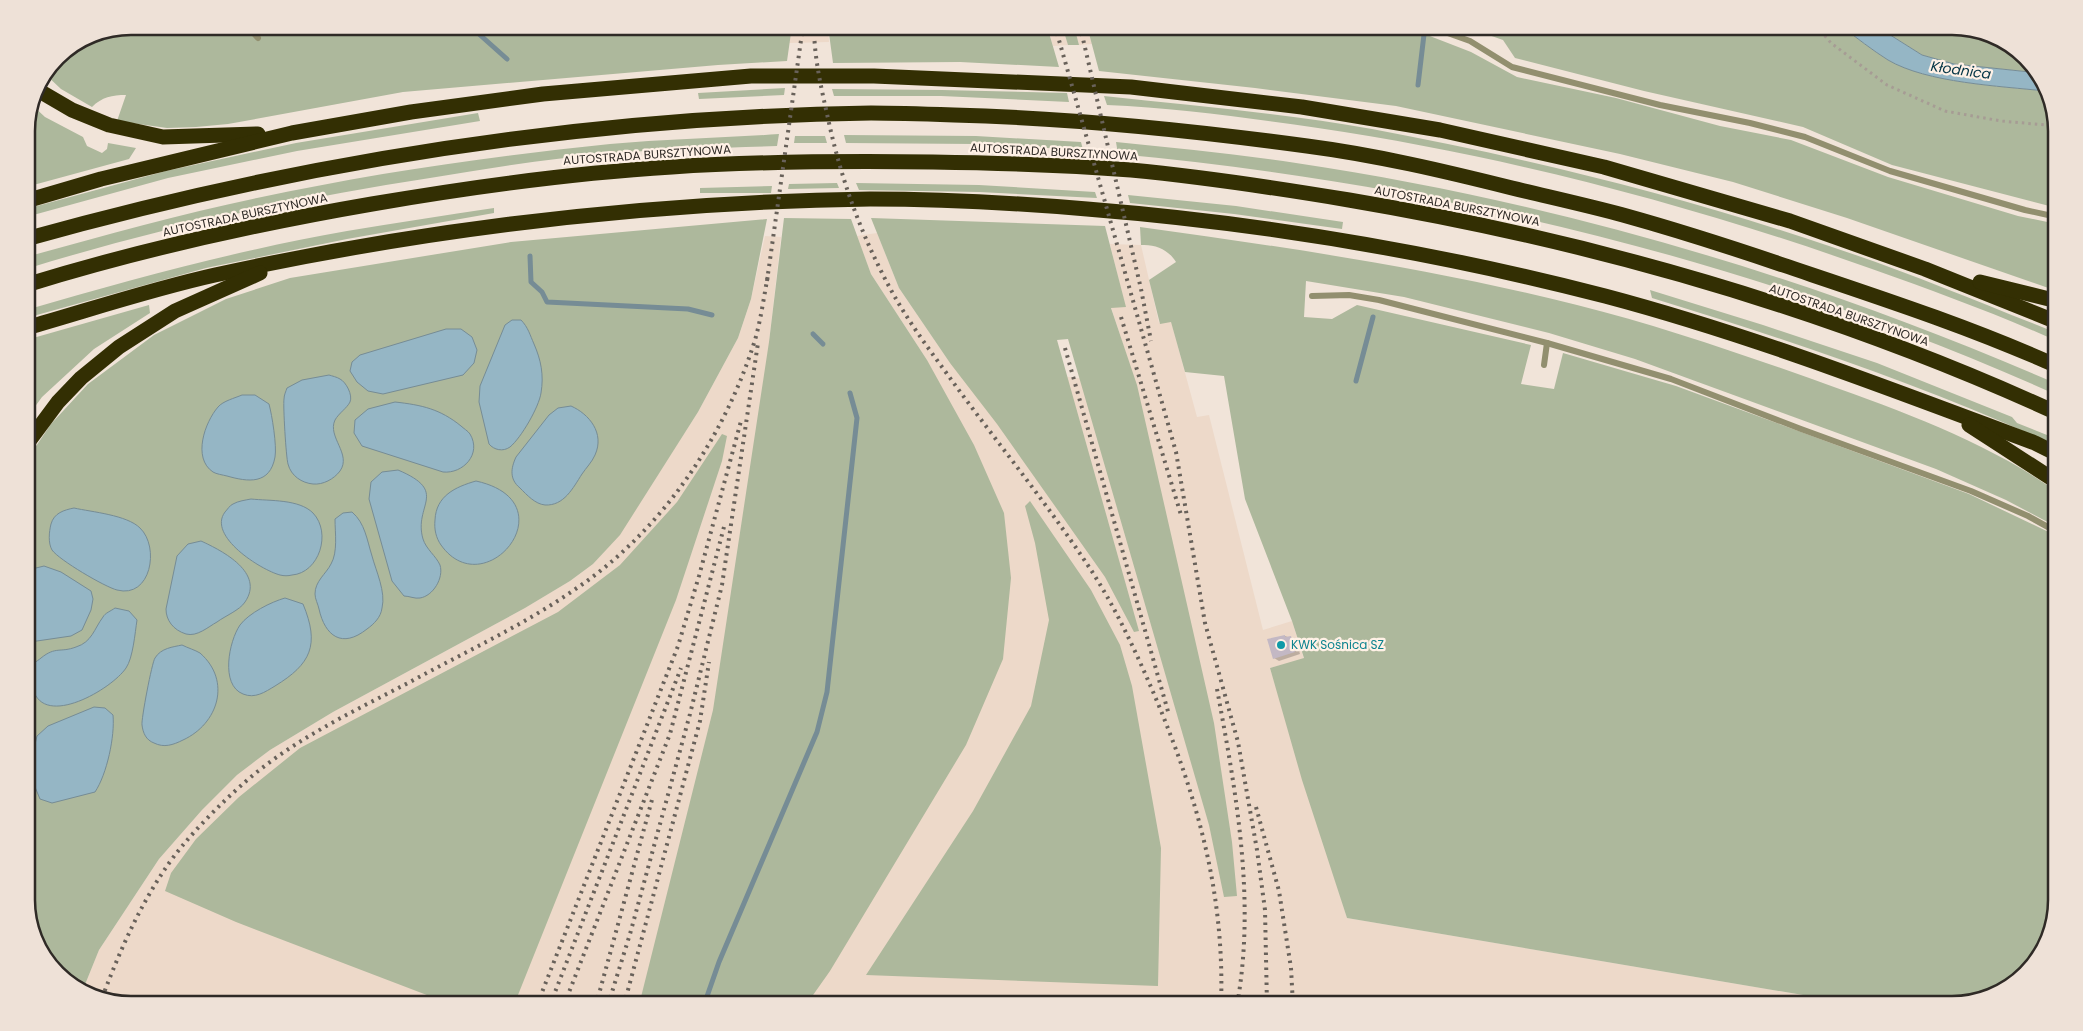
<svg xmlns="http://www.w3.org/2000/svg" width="2083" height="1031" viewBox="0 0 2083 1031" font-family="Poppins,sans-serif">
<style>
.built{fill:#edd9c9}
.green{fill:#adb89c}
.water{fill:#95b6c5;stroke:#768c95}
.shadow{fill:#0003}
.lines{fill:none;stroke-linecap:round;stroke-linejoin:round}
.stream{stroke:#768c95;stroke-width:5}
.building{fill:#c3b8c4}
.path{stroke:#a69c94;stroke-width:3;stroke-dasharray:2.5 4;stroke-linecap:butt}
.lane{stroke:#928f6f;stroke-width:6}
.highway{stroke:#332f03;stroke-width:15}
.rail{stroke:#68615a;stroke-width:4;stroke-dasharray:2.5 5;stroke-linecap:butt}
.culture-dot{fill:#0f9aa8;stroke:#fff1e6;stroke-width:2}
.labels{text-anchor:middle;stroke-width:4.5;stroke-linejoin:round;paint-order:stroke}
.street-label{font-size:12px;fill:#2f2a26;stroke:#fff1e6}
.culture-label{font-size:12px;fill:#0d838f;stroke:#fff1e6;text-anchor:start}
.water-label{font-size:14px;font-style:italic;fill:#043546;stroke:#fff1e6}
.rim{fill:none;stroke:#2f2a26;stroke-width:2.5}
</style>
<rect width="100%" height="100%" fill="#f1e4d9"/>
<!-- built -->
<g class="built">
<polygon points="792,26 828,26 829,42 789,43"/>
<polygon points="1047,26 1062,26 1068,45 1053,46"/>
<polygon points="1074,26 1087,26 1092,44 1079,45"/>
<polygon points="877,233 899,288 950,363 1136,385 1111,307 1125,306 1110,244 1141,245 1159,323 1171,321 1197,417 1209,415 1263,630 1292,621 1304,659 1270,668 1347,918 1862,1005 131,1005 85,994 82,992 99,950 159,859 202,810 237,775 270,750 333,712 525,608 570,581 593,564 619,535 698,412 738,338 751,299 765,236 781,237 769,342 927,360 871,274 857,236"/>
</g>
<!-- green -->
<g class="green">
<path d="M131,26H792L787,61L718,65L403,92L228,124L196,127L167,128L117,121L126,95C112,95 102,97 92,107L61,89L45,74L57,57L91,34Z"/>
<polygon points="828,26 1047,26 1059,67 960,62 833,63"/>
<polygon points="1062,26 1074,26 1079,45 1068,45"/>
<polygon points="1087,26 1404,26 1471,52 1517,77 1616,98 1720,126 1791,140 1888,177 2018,216 2057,224 2057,291 1847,218 1733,182 1620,154 1396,106 1255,88 1099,71"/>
<path d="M1463,26H1841C1857,38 1872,50 1888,60C1928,83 1999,86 2045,91L2057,125V208L1892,165L1803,127L1644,91L1515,58L1503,40Z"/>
<polygon points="1876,26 1952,26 1988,35 2001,39 2039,73 1954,64 1922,55"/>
<polygon points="785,88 784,95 699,99 698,93"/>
<polygon points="832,89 942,90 1067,93 1069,102 941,96 834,96"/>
<path d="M1104,96C1193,106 1284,113 1372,129C1527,158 1682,196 1832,247C1905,271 1976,301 2047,329L2057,334V341C1997,314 1934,291 1872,269C1692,205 1507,156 1318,128C1248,118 1177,108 1107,105Z"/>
<polygon points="32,105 45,117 83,137 87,146 102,153 107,149 108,143 136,148 129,159 26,187 26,125"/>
<polygon points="478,113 480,121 297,151 168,178 26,217 26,209 166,171 296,143"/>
<path d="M779,134L777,146C723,148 667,149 613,153C552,158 491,168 430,178C294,199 158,228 26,269V257C103,236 180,214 257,198C373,173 492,156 610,144C666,139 723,138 779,134Z"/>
<polygon points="844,135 976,136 1081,142 1083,150 975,144 846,143"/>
<polygon points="795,136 825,136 827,143 794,143"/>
<path d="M1116,142C1176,148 1236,154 1296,163C1558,202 1814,278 2057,384V395C1760,262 1442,184 1118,154Z"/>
<polygon points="837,183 839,188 788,189 789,184"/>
<polygon points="856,183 979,185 1095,192 1097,198 979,192 859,190"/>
<polygon points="772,186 771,193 700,193 700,188"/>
<polygon points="1128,195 1236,206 1343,222 1342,229 1234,214 1130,203"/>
<path d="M494,208V213L347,239L206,268L26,318V310C132,279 239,250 347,231C396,223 445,215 494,208Z"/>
<polygon points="784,218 851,219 871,274 927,360 974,445 1004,513 1011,578 1003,659 966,745 830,971 806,1005 639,1005 713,710 769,342"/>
<polygon points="871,218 1105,226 1126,307 1111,308 1137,385 1214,723 1232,842 1237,896 1224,897 1209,825 1068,339 1057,340 1139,631 1134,632 1105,577 997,424 950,363 899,288"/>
<polygon points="767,219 751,299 738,338 698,412 620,535 593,564 570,581 525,608 333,712 270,750 237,775 202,810 159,859 99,950 82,992 44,958 26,907 26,461 51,424 88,384 154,335 226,299 290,278 511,242"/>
<path d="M1140,227C1286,247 1434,269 1577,305C1657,325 1735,352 1812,379C1893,408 1987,441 2057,492V527L2006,500L1936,469L1635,359L1549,333L1404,297L1306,281L1304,317L1332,319L1357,305L1531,345L1521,384L1554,389L1563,353L1676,386L1969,494L2057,536V900L2046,946L2010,987L1952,1005H1862L1347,918L1302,780L1270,668L1304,658L1292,621L1245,499L1224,376L1185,372L1171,322L1160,324L1149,280L1176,262C1168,249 1155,244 1141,245Z"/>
<path d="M1650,290L1763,325L1877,363L2012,417L2017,423L2057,439V446C1925,386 1790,340 1652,298Z"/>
<polygon points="149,305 150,313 94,349 42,397 26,419 26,340"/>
<polygon points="722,434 727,436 722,461 676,600 514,1005 453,1005 236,922 165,891 171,873 196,839 239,797 300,748 558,612 620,565 677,502"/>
<polygon points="1030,501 1091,590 1120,645 1132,686 1161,848 1158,986 866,975 973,811 1031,706 1049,620 1035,543 1025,506"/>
</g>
<!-- water -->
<g class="water">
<path d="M1841,26H1876L1922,55L1954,64L2039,73L2045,91C2000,86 1927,83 1888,60C1872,50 1857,38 1841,26Z"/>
<path d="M512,320H521C528,327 530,335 534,344C541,360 544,375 541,393C539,407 521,438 510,447C503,452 494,450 489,444L479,402L480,386L505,325Z"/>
<polygon points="446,329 461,329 472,337 477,350 474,363 463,375 383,394 368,391 357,382 350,371 352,362 360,355"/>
<path d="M329,375C332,376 337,377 340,379C346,382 353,395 350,402C347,408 339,413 335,420C327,437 352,454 340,471C334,479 323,485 313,484C302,483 291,476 288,464C286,457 283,406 284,399C284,395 286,391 287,388L302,380Z"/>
<path d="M242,395H255L269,404C272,415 277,446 275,457C270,485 248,482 227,476C223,475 216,474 213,472C192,458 205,422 218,407C223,401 235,398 242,395Z"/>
<path d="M395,402C422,405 440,409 461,426C463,428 468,431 470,434C482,454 463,474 443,472L362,446L354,433L355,420L368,409Z"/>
<path d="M571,406C589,414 605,433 595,455C592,462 586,468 582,474C573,488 564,506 545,505C535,504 527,495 520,488C509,479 511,468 516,457L549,415L558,408Z"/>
<path d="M398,470C450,492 413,505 423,539C426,549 436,556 440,565C444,578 433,596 420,598C415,599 409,596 404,596L392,581L369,499L371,482L382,472Z"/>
<path d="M476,481C571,502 485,607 441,545C436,538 434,529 435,520C436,496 455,487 476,481Z"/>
<path d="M251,499C270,501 299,499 313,513C332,533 319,573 292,575C288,576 284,576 280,575C261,570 207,536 225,512C227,510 230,505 233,504C238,501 246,500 251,499Z"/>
<path d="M74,508C92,512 127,515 140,528C160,547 151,599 117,590C105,587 59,560 52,550C48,543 49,532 51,524C54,513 64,510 74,508Z"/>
<path d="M352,512C365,523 367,540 372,556C376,571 386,592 382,608C381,617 374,624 367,629C342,649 325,636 319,609C318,604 315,599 315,594C315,581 326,574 331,564C338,552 335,533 335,519L343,513Z"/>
<path d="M201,541C223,551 265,573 245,602C240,610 225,616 217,622C208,627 197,637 186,634C173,630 166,620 166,609L177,556L188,544Z"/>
<polygon points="44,566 61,572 91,591 93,599 91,610 82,630 71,636 30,642 26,640 26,572 28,570"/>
<path d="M285,598L303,604C320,645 311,664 275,686C265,692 255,699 243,694C220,685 229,641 240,625C249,613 271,602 285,598Z"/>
<path d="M115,608L129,611L137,620C135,633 133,658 126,668C112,689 44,729 33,689C31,682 31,670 35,663C36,661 39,660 41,658C56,646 60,653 76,647C92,642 94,629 103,617C105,613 111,611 115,608Z"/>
<path d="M182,645C188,648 195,650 200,653C232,681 218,724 183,740C173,745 164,748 154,743C146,740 143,733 142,725C141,720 152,662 155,658C161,648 173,647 182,645Z"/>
<path d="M94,707L105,708L113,715C115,736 107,774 95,792L52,803L40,799L35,787L34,748L37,736L48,726Z"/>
</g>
<!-- shadow -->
<g class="shadow">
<polygon points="1285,636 1296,640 1300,654 1279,661 1274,658"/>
<polygon points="337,995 349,999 356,1005 333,1005"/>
</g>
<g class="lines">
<!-- stream -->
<g class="stream">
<polyline points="470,26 507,59"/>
<polyline points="1418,85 1425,26"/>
<polyline points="530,256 531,282 542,292 547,302 688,309 712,315"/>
<polyline points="813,334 823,344"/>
<polyline points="1356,381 1373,317"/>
<polyline points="704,1005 719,962 817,732 827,692 857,418 850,393"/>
</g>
</g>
<!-- building -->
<polygon class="building" points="1285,635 1285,637 1291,636 1295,652 1273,659 1267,639"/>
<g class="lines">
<!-- path -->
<polyline class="path" points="1816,26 1831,43 1887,85 1945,111 2001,121 2057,126"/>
<!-- lane -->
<g class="lane">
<polyline points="247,26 258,38"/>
<polyline points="1428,26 1470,41 1512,67 1660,105 1750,123 1805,137 1890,171 2025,210 2057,217"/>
<polyline points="1312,296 1349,295 1379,300 1547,343 1671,379 1801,429 1971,491 2028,516 2057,532"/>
<polyline points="1544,365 1547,343"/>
</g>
<!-- highway -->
<g class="highway">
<polyline points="36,89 72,110 109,125 163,137 258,134"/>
<polyline points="26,201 101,179 292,133 411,112 543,94 751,76 874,76 1131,87 1302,107 1440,130 1604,167 1790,221 1925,269 2057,322"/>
<path d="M26,239C301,162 585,117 871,113C898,113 926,114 954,115C1072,118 1190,130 1307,146C1376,155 1444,171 1512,188C1549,197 1586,205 1623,215C1677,230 1730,247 1783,265C1875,296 1968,326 2057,366"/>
<polyline points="1980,282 2057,301"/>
<path d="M26,285C139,250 256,224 372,204C471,187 572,173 672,167C759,161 846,161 933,162C999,163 1065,165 1131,170C1204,177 1277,188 1349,200C1592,241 1832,310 2057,413"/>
<path d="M26,328C89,310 152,289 215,275C430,228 650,202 870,199C943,199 1015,203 1087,209C1262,223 1435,252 1605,296C1752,335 1893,390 2035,443L2057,454"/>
<polyline points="1969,425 2057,482"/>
<polyline points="26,445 58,402 81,378 119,347 175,311 260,273"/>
</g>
<!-- rail -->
<g class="rail">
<path d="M814,26C814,59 822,91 829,123C842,182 862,237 891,290C910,325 935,357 958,389C1001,447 1047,504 1087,564C1114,604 1135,650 1154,694C1197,796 1225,893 1221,1005"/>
<polyline points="1055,26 1176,452 1205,623 1238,742 1257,850 1265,910 1267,1005"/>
<polyline points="1080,26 1141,289 1151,341"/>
<polyline points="767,281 803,26"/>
<polyline points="1121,317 1181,515"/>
<polyline points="1065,348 1169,715"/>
<path d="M1217,689C1236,792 1256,900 1237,1005"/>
<polyline points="1256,807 1279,891 1291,968 1293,1005"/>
<path d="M102,998C119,953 138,909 165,869C184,840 219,805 245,782C293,740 352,712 408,683C463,653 522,626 574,590C660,533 724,439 755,340C761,319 764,296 768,275"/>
<polyline points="537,1005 678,646 699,576 741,421"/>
<polyline points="550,1005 681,668"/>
<polyline points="564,1005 670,734 725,523"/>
<polyline points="596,1005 653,796"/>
<polyline points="608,1005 630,934 690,714 722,585 758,343"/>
<polyline points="624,1005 700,721 709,662"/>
</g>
</g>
<!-- markers -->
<circle class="culture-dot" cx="1281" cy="645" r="5"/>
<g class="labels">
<!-- street labels -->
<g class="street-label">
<text transform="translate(1054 152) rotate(3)" y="4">AUTOSTRADA BURSZTYNOWA</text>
<text transform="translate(647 155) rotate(-4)" y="4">AUTOSTRADA BURSZTYNOWA</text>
<text transform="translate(1457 206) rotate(11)" y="4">AUTOSTRADA BURSZTYNOWA</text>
<text transform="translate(245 215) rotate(-12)" y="4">AUTOSTRADA BURSZTYNOWA</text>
<text transform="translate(1849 315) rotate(19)" y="4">AUTOSTRADA BURSZTYNOWA</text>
</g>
<!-- culture labels -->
<g class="culture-label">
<text x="1291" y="649">KWK Sośnica SZ</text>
</g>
<!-- water labels -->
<g class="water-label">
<text transform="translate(1961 70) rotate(8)" y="5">Kłodnica</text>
</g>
</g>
<!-- crop -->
<path d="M0 0H2083V1031H0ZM131 35H1952A96 96 0 0 1 2048 131V900A96 96 0 0 1 1952 996H131A96 96 0 0 1 35 900V131A96 96 0 0 1 131 35Z" fill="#eee1d7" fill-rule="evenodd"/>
<path class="rim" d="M131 35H1952A96 96 0 0 1 2048 131V900A96 96 0 0 1 1952 996H131A96 96 0 0 1 35 900V131A96 96 0 0 1 131 35Z"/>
</svg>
